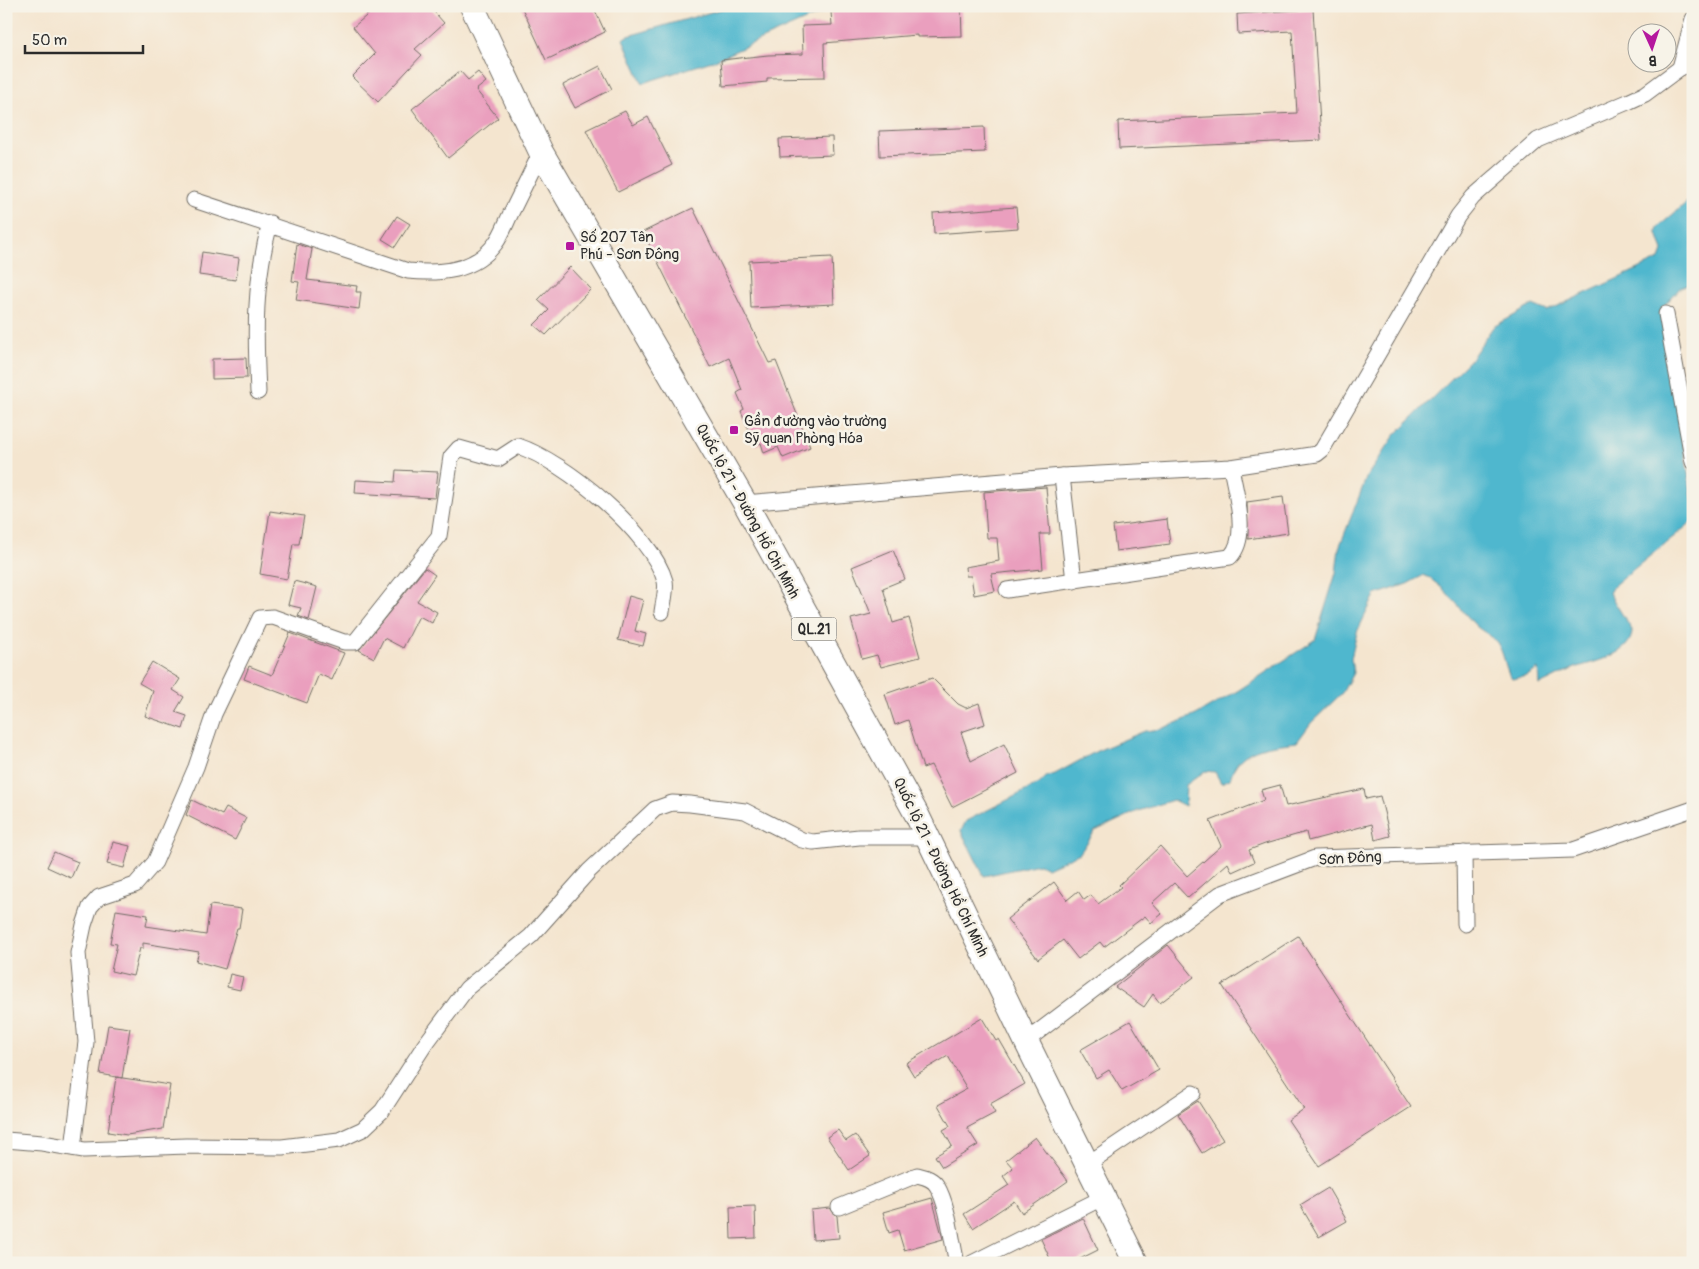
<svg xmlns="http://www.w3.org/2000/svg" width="1699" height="1269" viewBox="0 0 1699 1269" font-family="Pangolin,sans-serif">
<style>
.water{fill:#50b7ce;stroke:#3e717c}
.building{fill:#ea9fbe}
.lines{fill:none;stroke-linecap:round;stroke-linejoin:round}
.minor-casing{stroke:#716c64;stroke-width:17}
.trunk-casing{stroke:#716c64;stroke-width:26}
.minor{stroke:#fff;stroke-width:15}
.trunk{stroke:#fff;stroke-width:24}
.poi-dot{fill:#b5179e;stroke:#f7f3e8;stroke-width:2}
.labels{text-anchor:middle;stroke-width:5;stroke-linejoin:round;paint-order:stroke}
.shield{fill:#f7f3e8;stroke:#686764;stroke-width:1}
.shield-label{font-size:14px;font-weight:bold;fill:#2b2b2b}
.poi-label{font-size:15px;fill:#2b2b2b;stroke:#f7f3e8;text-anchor:start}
.street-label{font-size:15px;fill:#2b2b2b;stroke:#f7f3e8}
</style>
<rect width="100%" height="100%" fill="#f7f3e8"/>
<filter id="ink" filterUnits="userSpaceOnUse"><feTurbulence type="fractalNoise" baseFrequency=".02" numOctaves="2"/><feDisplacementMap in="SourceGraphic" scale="10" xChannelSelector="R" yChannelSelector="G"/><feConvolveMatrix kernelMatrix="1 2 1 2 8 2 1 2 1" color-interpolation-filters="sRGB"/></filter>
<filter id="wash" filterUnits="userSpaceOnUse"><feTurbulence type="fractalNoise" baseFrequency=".0096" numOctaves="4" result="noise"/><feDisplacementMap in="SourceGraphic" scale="20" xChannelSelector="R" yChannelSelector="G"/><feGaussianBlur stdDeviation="1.12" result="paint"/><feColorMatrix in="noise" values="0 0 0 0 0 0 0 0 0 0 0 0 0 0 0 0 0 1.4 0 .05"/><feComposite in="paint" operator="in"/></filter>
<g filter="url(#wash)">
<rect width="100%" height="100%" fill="#f4e5cf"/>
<!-- water -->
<g class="water">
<polygon points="732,6 837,6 715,60 643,83 641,80 623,39 625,37"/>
<path d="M1693,197V283L1680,288L1661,309L1693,504V521L1613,586L1609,593L1632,630C1633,655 1592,662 1575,668C1562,673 1551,680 1539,685L1538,669L1527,676L1512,679C1505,669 1505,657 1499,646C1494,636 1484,633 1476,626C1459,608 1446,587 1424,575L1407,584L1375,595L1357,632L1351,659L1353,673L1342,693L1311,723L1297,742C1268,746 1238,747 1230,779L1221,783L1215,772L1205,771L1186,785L1185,806L1173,800L1138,811L1095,831L1080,853L1047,868L1039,864L984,876L961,831L966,821L1039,784L1046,777L1055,774L1097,751L1145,731L1161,729L1196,715L1239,690L1315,640L1336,573L1339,548L1367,476L1395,435L1471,359L1493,327L1533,305L1547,311L1660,259L1663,251L1657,233L1658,227Z"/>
</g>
<g id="blocks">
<!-- building -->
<g class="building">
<polygon points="378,6 429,6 444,23 415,49 422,55 378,102 352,77 375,54 353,27"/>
<polygon points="521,6 593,6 605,32 546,60"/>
<polygon points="894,6 961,6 962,36 917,37 917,35 824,43 825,77 767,78 767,82 723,86 721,60 768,55 803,54 802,26 832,25 831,12"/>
<polygon points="1313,9 1321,140 1119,149 1118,121 1297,113 1292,31 1238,34 1237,14"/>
<polygon points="600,66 612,89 575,108 563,85"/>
<polygon points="460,71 468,80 478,72 486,82 476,90 498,118 448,158 412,109"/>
<polygon points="625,111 633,125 648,117 672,165 618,192 586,130"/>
<polygon points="984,127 985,152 880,156 879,131"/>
<polygon points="832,137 833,155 780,157 779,139"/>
<polygon points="1016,207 1018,228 934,234 933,213"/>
<polygon points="693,208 769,363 776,361 810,447 783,458 778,447 764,453 761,443 755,445 741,411 744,409 737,393 742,390 729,358 710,367 643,232"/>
<polygon points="397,216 410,224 395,247 382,239"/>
<polygon points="297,244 312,249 307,280 357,286 356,292 361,292 359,309 296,300 299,282 292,281"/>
<polygon points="202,252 239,258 236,280 199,275"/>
<polygon points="832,257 834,304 751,308 749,261"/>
<polygon points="570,267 591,289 546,335 534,325 549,310 538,300"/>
<polygon points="246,358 247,378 212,379 212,359"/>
<polygon points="396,470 438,472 435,498 355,493 356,480 395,482"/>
<polygon points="1046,487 1050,534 1040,534 1043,569 991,574 995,591 974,595 971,576 966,576 965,567 999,561 997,538 987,538 984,492"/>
<polygon points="1283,497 1288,533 1248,539 1247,502"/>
<polygon points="270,511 304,516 299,544 293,544 287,579 260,574"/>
<polygon points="1167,519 1170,544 1116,551 1113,526"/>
<polygon points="893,550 905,579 883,588 893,623 909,618 920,657 881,667 877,655 862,659 851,619 871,614 852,567"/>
<polygon points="425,568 435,575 417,601 437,612 432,623 419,616 403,648 384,638 374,658 359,650"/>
<polygon points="294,581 317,587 309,620 298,616 301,608 288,605"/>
<polygon points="629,596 643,600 635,631 646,634 643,646 618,640"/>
<polygon points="290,633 344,653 332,680 319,674 307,703 244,679 249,666 272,675"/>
<polygon points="152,662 180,679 173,690 184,697 175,712 187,716 183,729 145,716 153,691 139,683"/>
<polygon points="932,678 958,704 966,708 979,703 985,724 961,732 971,761 1004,744 1018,773 952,807 931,765 923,768 908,720 895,725 885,694"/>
<polygon points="1280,785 1286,806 1364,789 1366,799 1380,796 1390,836 1375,840 1372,824 1308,841 1306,832 1265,844 1249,850 1254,862 1232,872 1228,863 1188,898 1174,883 1152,903 1162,914 1151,923 1145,916 1104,947 1100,942 1078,959 1063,940 1038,959 1007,919 1054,882 1067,900 1078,891 1084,900 1091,895 1098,904 1121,887 1119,885 1160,846 1187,876 1221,846 1210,821 1264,800 1261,790"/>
<polygon points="192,800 222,815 226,808 246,818 235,840 186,815"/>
<polygon points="113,842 130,846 124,868 107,864"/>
<polygon points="54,852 78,862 71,878 47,867"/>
<polygon points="210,905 242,909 239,928 237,928 225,969 196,961 199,952 143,943 143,948 140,948 133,976 111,971 117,944 110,943 116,910 148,915 146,926 206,935"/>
<polygon points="1298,936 1411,1107 1319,1166 1288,1120 1304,1109 1222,985"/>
<polygon points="1168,945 1194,977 1160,1003 1153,994 1144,1007 1115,987"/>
<polygon points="230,974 243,977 240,990 227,987"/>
<polygon points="982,1018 996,1041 999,1039 1025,1084 990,1104 995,1113 967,1128 978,1145 942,1167 935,1156 952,1146 943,1130 950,1126 938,1105 967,1089 948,1056 914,1076 906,1063"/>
<polygon points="1130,1021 1159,1070 1122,1091 1109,1070 1096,1078 1080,1050"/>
<polygon points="108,1025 130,1028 122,1078 100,1074"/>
<polygon points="116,1077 170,1085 163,1129 127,1135 108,1132"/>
<polygon points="1198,1101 1223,1140 1202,1153 1178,1114"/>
<polygon points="838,1130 846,1141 855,1135 870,1156 849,1170 827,1137"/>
<polygon points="1035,1137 1068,1181 1022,1213 1014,1201 973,1228 964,1214 1009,1185 1003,1176 1013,1168 1006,1160"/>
<polygon points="1328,1188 1347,1221 1319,1237 1300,1205"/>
<polygon points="932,1198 943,1239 904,1250 898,1230 889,1233 883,1212"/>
<polygon points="755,1206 756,1238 731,1239 730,1207"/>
<polygon points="830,1208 837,1216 839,1238 813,1240 811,1210"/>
<polygon points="1083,1218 1098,1250 1072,1263 1052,1263 1041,1239"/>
</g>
</g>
</g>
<g filter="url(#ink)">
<use href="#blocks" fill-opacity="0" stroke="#716c64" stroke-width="1"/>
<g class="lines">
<!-- minor casing -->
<g class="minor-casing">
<g id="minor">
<polyline points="1680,68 1693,19"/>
<path d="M194,200L408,271C440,274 474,272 495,244C502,235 506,223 511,213C521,193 531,172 541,152"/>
<polyline points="1666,314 1693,462"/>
<path d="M258,392C255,331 254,284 270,223"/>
<polyline points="1062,476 1074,581"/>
<polyline points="745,503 1062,476 1231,467 1317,454 1322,450 1458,216 1473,197 1538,140 1630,101 1645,94 1680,68 1693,63"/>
<path d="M1007,590L1230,557C1250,536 1235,492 1231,467"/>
<polyline points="1464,853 1465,924"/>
<polyline points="1026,1041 1220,894 1315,858 1573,850 1693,809"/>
<polyline points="6,1140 42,1143 84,1150 186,1146 282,1147 339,1140 363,1129 382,1111 424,1046 467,988 531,936 589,871 655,809 672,803 690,804 745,811 802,840 813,842 859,837 928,837"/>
<path d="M73,1148L86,1042L78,953L84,925L90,907L99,897L135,885L155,862L196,767L214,714L260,618L273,617L344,642H355L439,536L451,457L459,448L498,459L518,446C564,461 652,533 665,581C667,590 663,603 662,612"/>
<polyline points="1086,1165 1193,1093"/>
<path d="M839,1207L917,1175C924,1177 932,1178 937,1186C949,1207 951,1239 957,1263"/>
<polyline points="972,1263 1102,1198"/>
</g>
</g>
<!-- trunk casing -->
<g class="trunk-casing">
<polyline id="trunk" points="472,6 541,152 745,503 917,815 1026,1041 1136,1263"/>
</g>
<!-- minor -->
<use href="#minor" class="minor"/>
<!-- trunk -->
<use href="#trunk" class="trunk"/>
</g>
</g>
<!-- markers -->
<g class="poi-dot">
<rect x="565" y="241" width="10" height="10" rx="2.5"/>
<rect x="729" y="425" width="10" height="10" rx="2.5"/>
</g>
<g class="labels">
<!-- shield labels -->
<rect class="shield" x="791.5" y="617.5" width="45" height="23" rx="4"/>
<g class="shield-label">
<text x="814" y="634">QL.21</text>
</g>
<!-- poi labels -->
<g class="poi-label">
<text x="580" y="242">Số 207 Tân<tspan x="580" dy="17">Phú - Sơn Đông</tspan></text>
<text x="744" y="426">Gần đường vào trường<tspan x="744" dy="17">Sỹ quan Phòng Hóa</tspan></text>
</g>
<!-- street labels -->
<g class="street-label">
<text transform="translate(748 511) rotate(61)" y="5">Quốc lộ 21 - Đường Hồ Chí Minh</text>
<text transform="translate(1350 858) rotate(-3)" y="5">Sơn Đông</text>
<text transform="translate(941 867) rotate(64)" y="5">Quốc lộ 21 - Đường Hồ Chí Minh</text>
</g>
</g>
<!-- margin -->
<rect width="1699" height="1269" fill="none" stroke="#f7f3e8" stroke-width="25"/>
<!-- north arrow -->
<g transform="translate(1652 48) rotate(177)"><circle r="24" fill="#f7f3e8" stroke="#a5a39c"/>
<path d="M0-4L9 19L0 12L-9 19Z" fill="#b5179e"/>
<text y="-8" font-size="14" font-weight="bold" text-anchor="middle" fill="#2b2b2b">B</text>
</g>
<!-- scale -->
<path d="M25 45v8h118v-8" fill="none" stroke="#2b2b2b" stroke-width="2.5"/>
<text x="32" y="45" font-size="15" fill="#2b2b2b" stroke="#f7f3e8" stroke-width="4" paint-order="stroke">50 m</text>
</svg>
